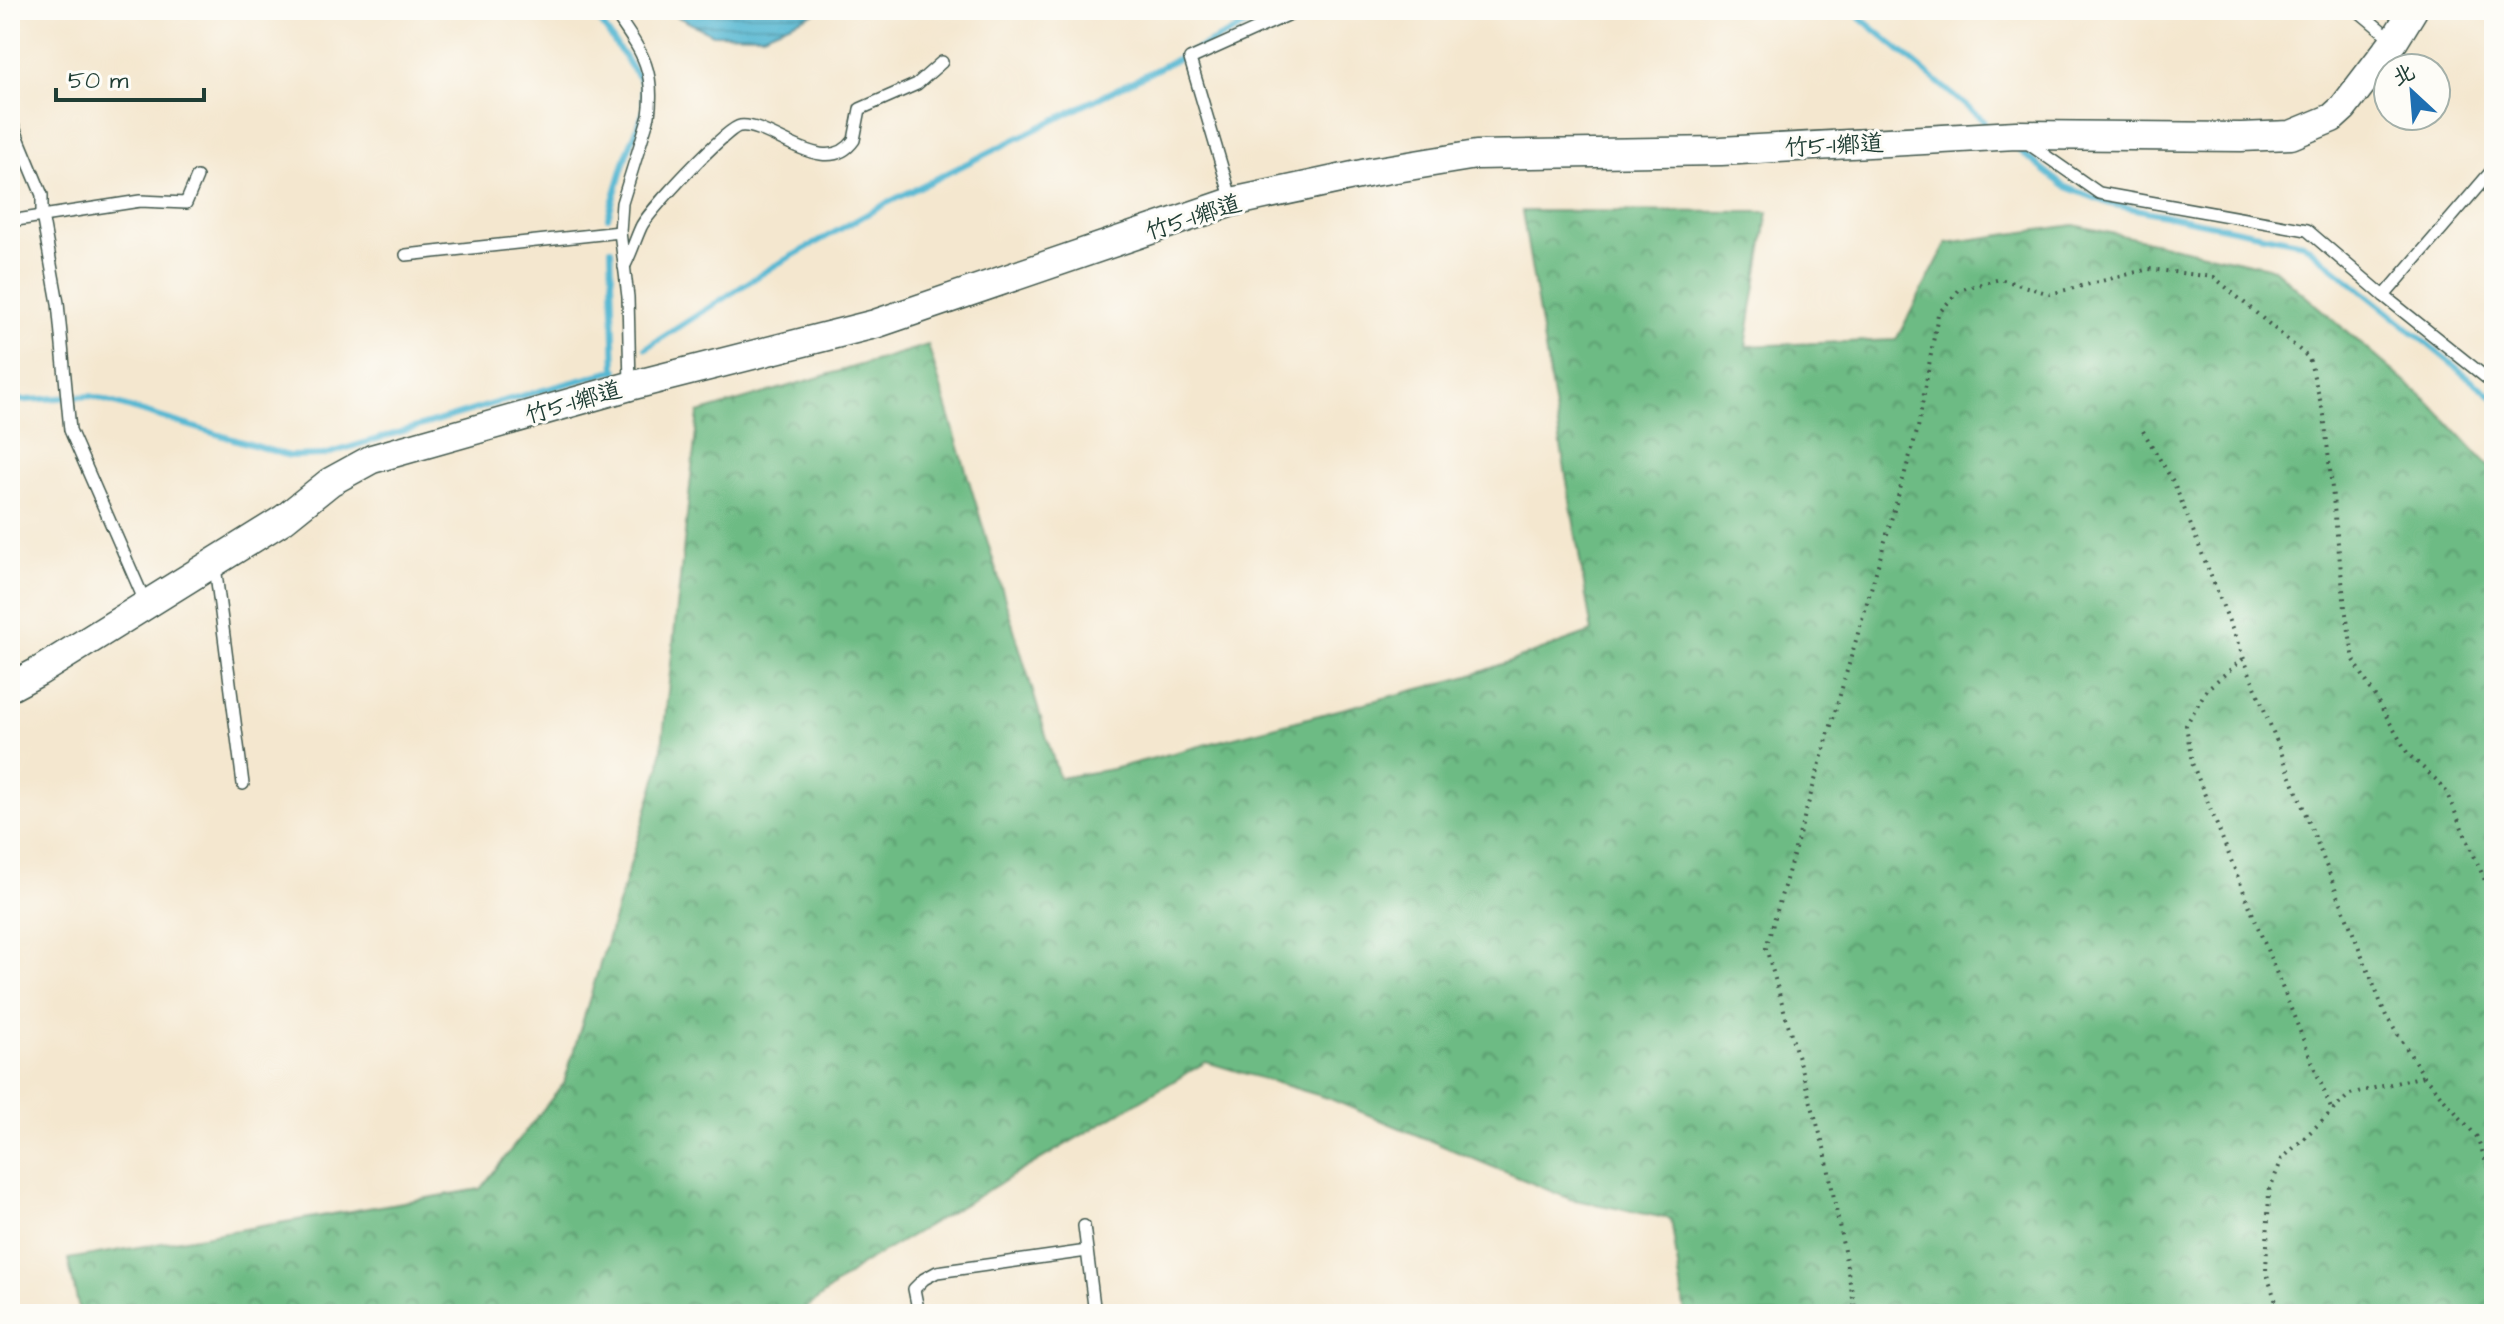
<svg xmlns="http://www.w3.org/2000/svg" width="2504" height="1324" viewBox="0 0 2504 1324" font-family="'Architects Daughter','LXGW WenKai TC',sans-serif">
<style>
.forest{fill:url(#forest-crowns);stroke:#467c5c;stroke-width:2}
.water{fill:url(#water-rules);stroke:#3a7a83;stroke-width:2}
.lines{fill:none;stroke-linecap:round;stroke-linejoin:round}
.stream{stroke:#54b7d2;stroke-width:6}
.service-casing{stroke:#3f564b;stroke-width:14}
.tertiary-casing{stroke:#3f564b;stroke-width:31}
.path{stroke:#3f564b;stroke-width:4;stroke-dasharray:2 6;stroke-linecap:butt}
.service{stroke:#fff;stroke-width:11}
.tertiary{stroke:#fff;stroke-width:28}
.labels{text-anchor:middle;stroke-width:6;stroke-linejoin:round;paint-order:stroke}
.street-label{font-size:24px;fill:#1f3d34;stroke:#fdfcf7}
</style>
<defs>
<pattern id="forest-crowns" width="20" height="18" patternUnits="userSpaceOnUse" patternTransform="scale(2)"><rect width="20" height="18" fill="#6dbb84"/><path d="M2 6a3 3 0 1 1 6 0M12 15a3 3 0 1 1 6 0" fill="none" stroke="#59996d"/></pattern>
<pattern id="water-rules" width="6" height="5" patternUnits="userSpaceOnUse" patternTransform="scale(2)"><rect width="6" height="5" fill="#54b7d2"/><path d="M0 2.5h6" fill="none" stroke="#4596ab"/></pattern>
</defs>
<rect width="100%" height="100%" fill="#fdfcf7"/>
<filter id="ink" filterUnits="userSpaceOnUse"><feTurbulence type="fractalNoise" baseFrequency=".0125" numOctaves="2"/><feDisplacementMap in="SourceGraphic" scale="16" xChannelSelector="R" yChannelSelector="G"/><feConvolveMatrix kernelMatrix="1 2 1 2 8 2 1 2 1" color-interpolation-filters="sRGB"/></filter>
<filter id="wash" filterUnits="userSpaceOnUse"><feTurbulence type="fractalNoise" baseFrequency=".006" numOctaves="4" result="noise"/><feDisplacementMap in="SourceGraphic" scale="32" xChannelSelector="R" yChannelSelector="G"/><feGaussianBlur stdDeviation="1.8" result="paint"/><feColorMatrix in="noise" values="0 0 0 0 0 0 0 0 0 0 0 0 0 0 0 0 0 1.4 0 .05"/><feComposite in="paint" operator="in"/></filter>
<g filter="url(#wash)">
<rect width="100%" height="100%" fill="#f4e7cf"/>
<!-- forest -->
<polygon class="forest" points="1522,211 1768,212 1746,346 1896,340 1947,243 2074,225 2273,268 2430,403 2494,472 2494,1314 1685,1314 1671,1219 1570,1199 1328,1098 1206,1062 861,1265 799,1314 80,1314 68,1259 480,1189 564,1083 660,766 698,413 928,345 1059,778 1112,769 1469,676 1592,632"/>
<!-- water -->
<polygon class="water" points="670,10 822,10 763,35 712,34 674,15"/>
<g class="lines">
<!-- stream -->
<g class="stream">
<polyline points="592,10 641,81 645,109 626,156 608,217"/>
<polyline points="1851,10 1984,121"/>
<polyline points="2020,151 2064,186 2110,204 2303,243 2494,398"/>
<polyline points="611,249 615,371"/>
<polyline points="646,348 774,266 887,203 1276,10"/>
<polyline points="10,401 91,396 289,456 324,455 496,403 617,370"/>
</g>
</g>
</g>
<g filter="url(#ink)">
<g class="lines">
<!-- service casing -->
<g class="service-casing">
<g id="service">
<path d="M613,10C639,49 656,66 649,116L622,203L620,232L628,297L630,386"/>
<polyline points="2357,10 2394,41"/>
<polyline points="10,118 42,195 42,215 58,303 70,430 146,604"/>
<polyline points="2023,140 2099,193 2307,230 2384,296 2494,384"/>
<polyline points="1232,201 1190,59 1299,10"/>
<polyline points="10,221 140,201 186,203 197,177"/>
<polyline points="406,255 620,232"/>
<path d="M624,267C631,254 635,240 641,227C647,213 727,127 740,126C771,122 825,181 854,140L860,109L917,84L942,62"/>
<polyline points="2384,296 2494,168"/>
<polyline points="215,566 243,784"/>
<polyline points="1084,1226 1095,1314"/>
<polyline points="919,1314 914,1289 924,1279 937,1272 1087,1251"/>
</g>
</g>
<!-- tertiary casing -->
<g class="tertiary-casing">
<polyline id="tertiary" points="10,687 38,672 284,519 330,482 372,459 630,386 875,324 1232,202 1372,172 1476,155 1721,151 2016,135 2241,137 2291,135 2332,118 2343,108 2394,41 2413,10"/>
</g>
<!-- path -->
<g class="path">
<polyline points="2143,431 2174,483 2386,1016 2424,1076 2477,1137 2494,1183"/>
<polyline points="2243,659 2207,689 2186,725 2192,763 2332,1111"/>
<polyline points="1856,1314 1825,1151 1766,948 1918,428 1938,314 1959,290 2000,279 2050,294 2149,269 2214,277 2309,358 2324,415 2345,608 2354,660 2408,754 2444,787 2494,901"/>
<polyline points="2284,1314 2276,1302 2266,1272 2269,1191 2282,1159 2350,1094 2424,1076"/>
</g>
<!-- service -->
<use href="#service" class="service"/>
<!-- tertiary -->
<use href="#tertiary" class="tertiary"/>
</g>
</g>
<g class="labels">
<!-- street labels -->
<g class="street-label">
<text transform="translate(1834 145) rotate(-3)" y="8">竹5-1鄉道</text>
<text transform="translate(1193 217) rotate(-18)" y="8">竹5-1鄉道</text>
<text transform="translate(573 402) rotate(-16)" y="8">竹5-1鄉道</text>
</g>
</g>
<!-- margin -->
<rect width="2504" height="1324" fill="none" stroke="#fdfcf7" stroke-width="40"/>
<!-- north arrow -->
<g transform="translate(2412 92) rotate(334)"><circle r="38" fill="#fdfcf7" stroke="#a4b0a9" stroke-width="2"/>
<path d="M0-6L14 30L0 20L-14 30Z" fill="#1f6fb2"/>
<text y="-12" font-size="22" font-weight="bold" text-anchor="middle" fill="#1f3d34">北</text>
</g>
<!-- scale -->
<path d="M56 88v12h148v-12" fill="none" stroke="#1f3d34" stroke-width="4"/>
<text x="68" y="88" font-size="24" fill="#1f3d34" stroke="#fdfcf7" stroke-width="6" paint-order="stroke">50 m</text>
</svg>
